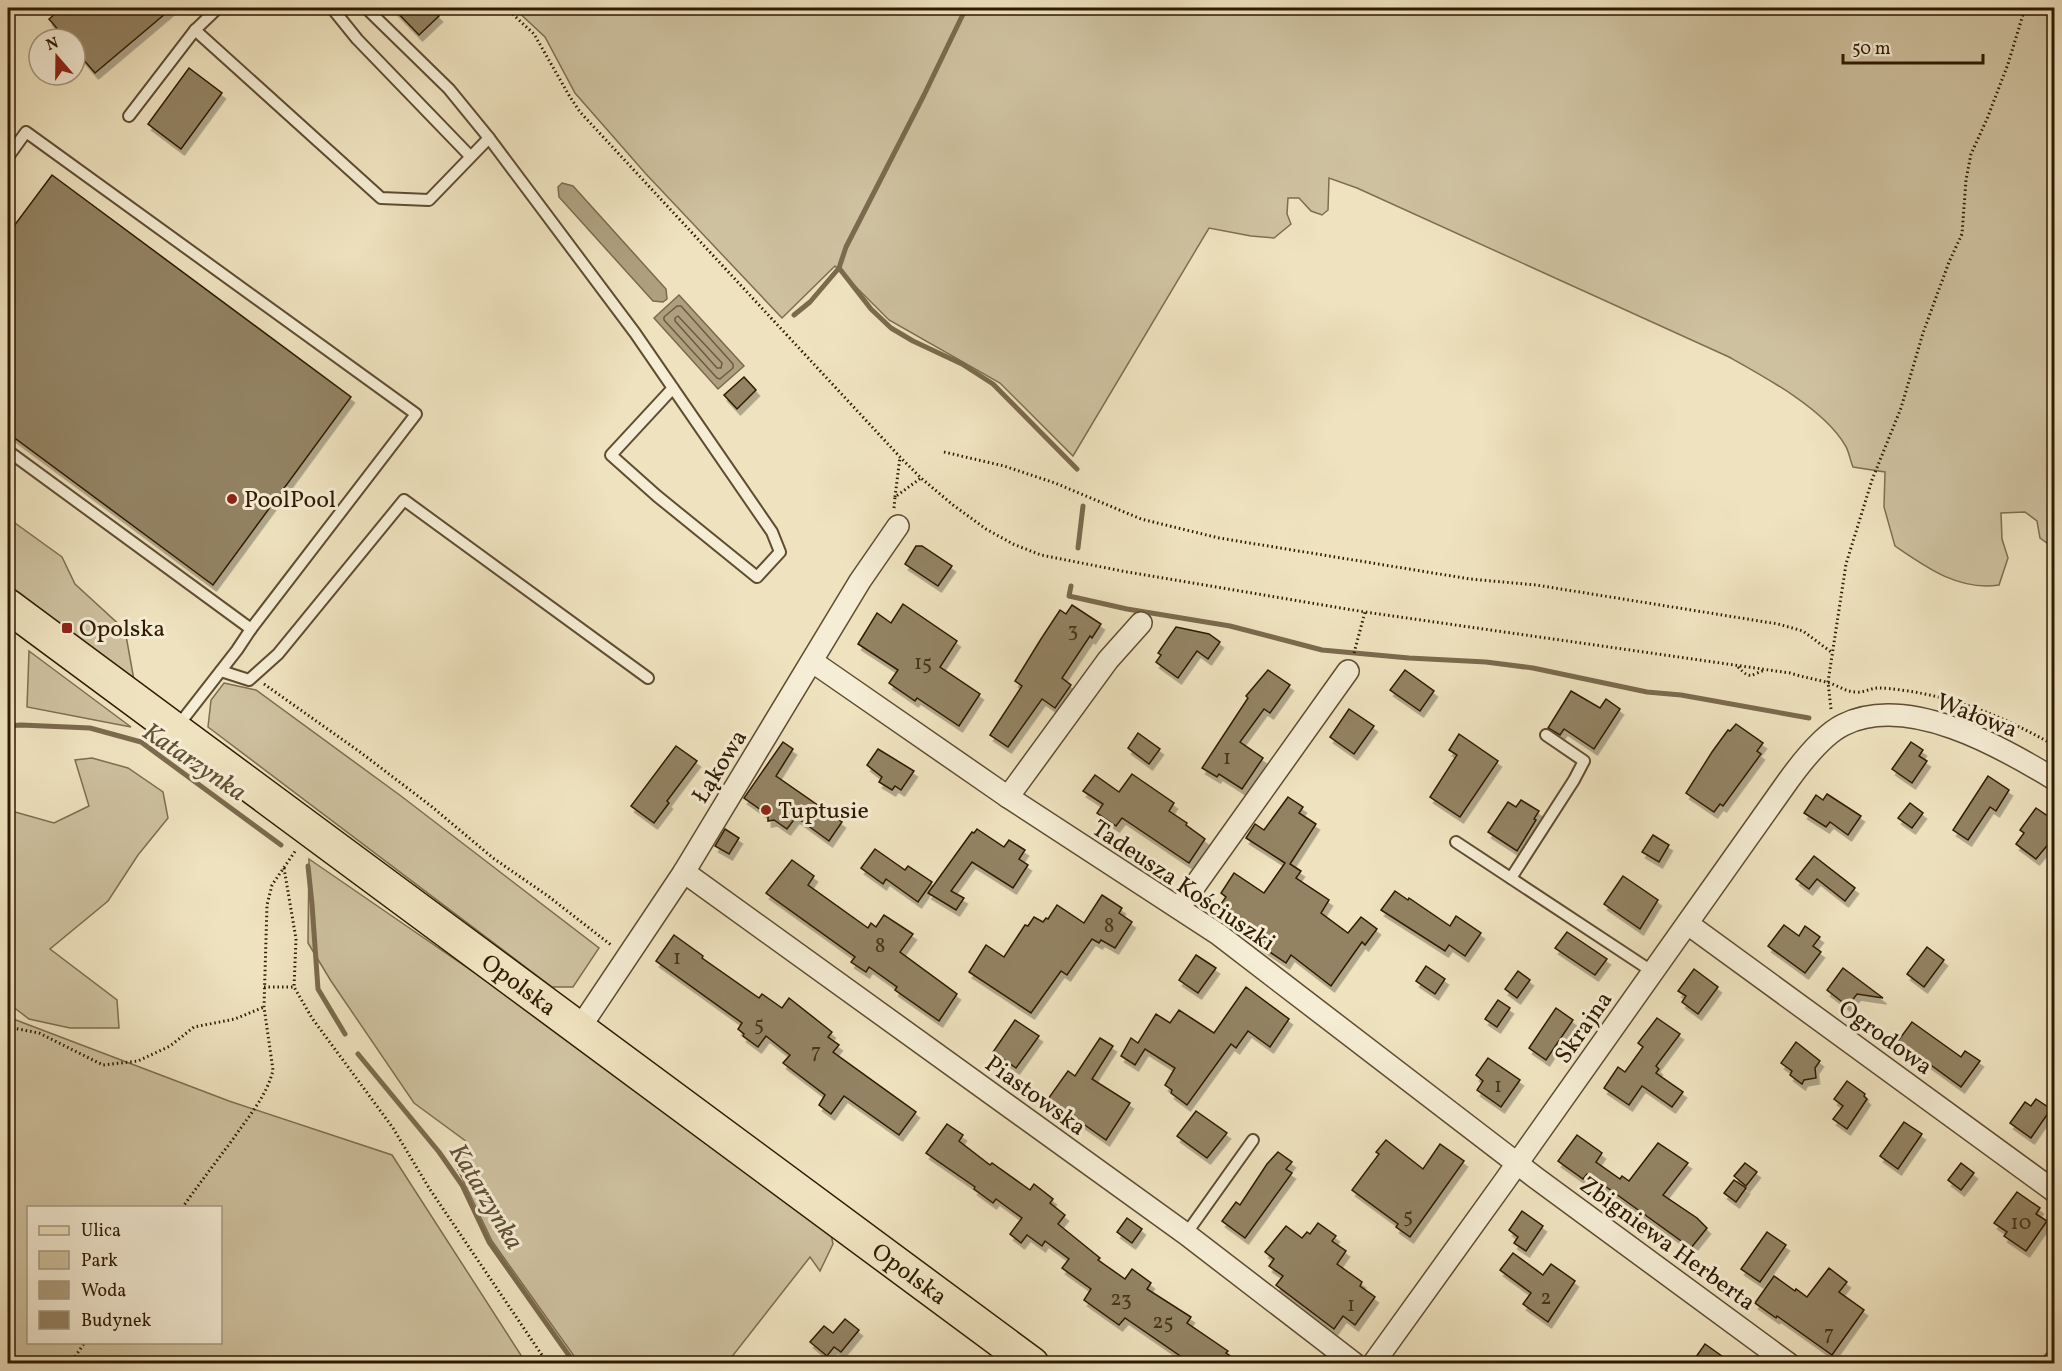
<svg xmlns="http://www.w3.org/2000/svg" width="2062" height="1371" viewBox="0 0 2062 1371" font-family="Vollkorn,serif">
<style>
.green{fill:#cec19f;stroke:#7e6e50;stroke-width:1.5;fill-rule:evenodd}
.water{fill:#ae9f7f;stroke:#7b6a4d;stroke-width:1.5}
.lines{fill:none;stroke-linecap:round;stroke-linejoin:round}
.shore{stroke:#6e5c40;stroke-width:1.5}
.stream{stroke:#7b6a4d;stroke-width:5}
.building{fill:#938364;stroke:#2f1a02;stroke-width:1.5;filter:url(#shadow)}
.lane-casing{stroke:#5f4c31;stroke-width:14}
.street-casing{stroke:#5f4c31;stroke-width:24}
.primary-casing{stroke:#2f1a02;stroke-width:36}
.path{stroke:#2f1a02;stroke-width:3;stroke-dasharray:1.5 3;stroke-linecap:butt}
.lane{stroke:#f5edd5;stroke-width:10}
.street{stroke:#f5edd5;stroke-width:21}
.primary{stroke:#efe3bf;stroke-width:33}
.poi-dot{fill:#8f2418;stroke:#f5edd5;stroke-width:2}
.labels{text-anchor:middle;stroke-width:6;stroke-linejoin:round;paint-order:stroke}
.number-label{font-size:21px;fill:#48341a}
.poi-label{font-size:24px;fill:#2f1a02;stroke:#f5edd5;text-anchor:start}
.street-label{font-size:24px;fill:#2f1a02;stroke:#f5edd5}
.water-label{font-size:26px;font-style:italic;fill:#624f34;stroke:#f5edd5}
</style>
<defs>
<filter id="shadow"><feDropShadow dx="3.5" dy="6" stdDeviation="0" flood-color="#0004"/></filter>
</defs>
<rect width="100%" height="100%" fill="#efe3bf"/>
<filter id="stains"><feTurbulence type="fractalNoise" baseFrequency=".00333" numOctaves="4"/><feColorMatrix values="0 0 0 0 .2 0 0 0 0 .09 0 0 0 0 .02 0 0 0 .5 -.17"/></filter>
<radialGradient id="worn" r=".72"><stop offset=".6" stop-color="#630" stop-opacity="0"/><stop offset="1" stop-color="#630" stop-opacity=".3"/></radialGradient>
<!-- green -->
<g class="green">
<path d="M514,8H2054V548L2040,538L2037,521L2025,512L2001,513L2002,539L2008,558L1999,585C1959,591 1927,568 1895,546L1884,507L1885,472L1853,467C1850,460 1849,451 1845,445C1824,409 1765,377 1729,357L1357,188L1329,178L1328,210L1322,215L1311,211L1299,198H1288L1287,214L1291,224L1274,238L1251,236L1209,228L1073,456L1000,383L889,320L835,266L782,318L646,174L575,93L545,37Z"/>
<polygon points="8,518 62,557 75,584 125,630 134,680 8,584"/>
<polygon points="29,651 131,727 27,707"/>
<polygon points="224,683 256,690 401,796 599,948 573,987 552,987 208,727 211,700"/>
<polygon points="92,758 128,768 163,792 168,818 138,855 108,901 50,949 117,1000 119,1028 70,1028 29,1019 8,1003 8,810 54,823 89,806 75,760"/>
<polygon points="309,859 565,1035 831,1234 833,1244 820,1271 810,1257 727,1363 579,1363 492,1241 451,1155 467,1142 414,1103 331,981 308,943"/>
<path d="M8,1017L229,1101L392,1155L526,1363H8ZM28,1208H220V1342H28Z"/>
</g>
<!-- water -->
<g class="water">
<polygon points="562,183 573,186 666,289 667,299 663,302 653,301 559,197 558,187"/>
<polygon points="679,295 744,366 718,389 654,318"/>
</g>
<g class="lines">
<!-- shore -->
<g class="shore">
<polygon points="677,306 681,306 733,364 733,368 720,379 717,378 664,320 664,317"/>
<polygon points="678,316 722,363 721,368 717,368 675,321 675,318"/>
</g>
<!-- stream -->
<g class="stream">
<polyline points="839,268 871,309 891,328 913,341 962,364 993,384 1077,469"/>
<polyline points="794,315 810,302 839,268 846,247 924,95 966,8"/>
<polyline points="1078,548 1083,506"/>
<polyline points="1071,586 1069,596 1127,609 1230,626 1322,650 1409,658 1486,662 1533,668 1647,692 1681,695 1809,718"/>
<polyline points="8,726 21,725 90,728 141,742 281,845"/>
<polyline points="308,866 312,904 318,989 345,1034"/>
<polyline points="358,1054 439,1152 462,1185 489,1242 575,1364"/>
</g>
</g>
<!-- building -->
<g class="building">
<polygon points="62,8 172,8 95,73 75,50 75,39 66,39 49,19"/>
<polygon points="393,8 431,8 439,16 419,35"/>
<polygon points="189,68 222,93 181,149 148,124"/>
<polygon points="52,175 351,397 213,585 8,433 8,234"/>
<polygon points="744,377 756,390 737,409 724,395"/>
<polygon points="916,546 922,546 952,566 938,586 905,564"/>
<polygon points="903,604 957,641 940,667 980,694 959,726 917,698 915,701 889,683 898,670 858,644 877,613 891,623"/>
<polygon points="1072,605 1101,624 1092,638 1090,636 1062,678 1071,685 1055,708 1042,699 1008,747 990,735 1022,686 1015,681 1041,639 1060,610 1066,614"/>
<polygon points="1176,627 1209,634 1220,642 1208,659 1197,651 1178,678 1156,662 1161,655 1158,653"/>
<polygon points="1268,670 1290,685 1270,713 1264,709 1240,742 1263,758 1242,789 1219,774 1217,777 1202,768 1248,698 1246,696"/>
<polygon points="1405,670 1434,691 1420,711 1390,690"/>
<polygon points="1571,691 1600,708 1606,699 1620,709 1594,749 1564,729 1560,735 1548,728"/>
<polygon points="1349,709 1374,726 1354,754 1330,737"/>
<polygon points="1736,724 1763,743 1757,751 1761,754 1723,806 1720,804 1714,812 1686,793 1712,752 1728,730 1730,731"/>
<polygon points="1138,733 1160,749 1149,764 1128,748"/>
<polygon points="1459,734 1498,761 1460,817 1430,797 1457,755 1449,750"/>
<polygon points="783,742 793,749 776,776 842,822 829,841 796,817 787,829 774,820 768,821 768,815 744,798"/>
<polygon points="1911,742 1923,750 1919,756 1927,761 1912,783 1892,769"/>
<polygon points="676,746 697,761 667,801 669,803 654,823 631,806"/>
<polygon points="878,749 914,771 901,790 895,786 892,790 879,782 882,777 867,765"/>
<polygon points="1132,774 1174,803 1169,811 1187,823 1186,825 1205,839 1189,863 1122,818 1116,826 1097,813 1103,804 1083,791 1095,775 1119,792"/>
<polygon points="1988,776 2009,790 1996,811 1990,807 1968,840 1953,830"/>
<polygon points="1827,794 1861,816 1848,835 1830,822 1826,827 1804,813 1816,795 1823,800"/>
<polygon points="1288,797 1303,807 1299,813 1316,824 1290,864 1301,871 1296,878 1329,900 1321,913 1348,933 1361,917 1377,929 1365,945 1362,942 1331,986 1291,955 1286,963 1258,944 1265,935 1221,904 1226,897 1221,893 1234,873 1264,893 1285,863 1246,838 1255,824 1264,830"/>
<polygon points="1521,800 1539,811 1534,819 1536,820 1517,851 1488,832 1508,802 1516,807"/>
<polygon points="1910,803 1923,813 1912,828 1898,818"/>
<polygon points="2036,808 2055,821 2055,836 2036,859 2016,844 2024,833 2020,830"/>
<polygon points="725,829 739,838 729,854 715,846"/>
<polygon points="977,829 1004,847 1009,840 1025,850 1019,859 1028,865 1013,888 972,862 951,891 964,898 956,910 928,893 972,832 974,833"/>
<polygon points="1653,835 1669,845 1659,862 1642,852"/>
<polygon points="875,849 905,870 908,866 932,882 918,902 886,879 883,884 861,868"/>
<polygon points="1814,856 1855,888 1845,901 1817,879 1809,889 1796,879"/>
<polygon points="792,860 814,876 808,885 868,928 871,923 876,927 884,915 913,934 900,952 957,994 939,1021 895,990 897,987 869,967 866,972 851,962 855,957 766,893"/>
<polygon points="1623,876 1658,900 1640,929 1604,904"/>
<polygon points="1395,891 1408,900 1409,898 1450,926 1456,916 1481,933 1465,956 1449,945 1445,951 1381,910"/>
<polygon points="1102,895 1122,908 1119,913 1132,922 1115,948 1101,940 1099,943 1092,939 1067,975 1061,971 1031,1013 969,972 986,945 1004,957 1025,925 1028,926 1034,917 1043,922 1046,918 1048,919 1057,905 1084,923"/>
<polygon points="1784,925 1799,936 1805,926 1820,937 1813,946 1821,952 1805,973 1768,946"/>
<polygon points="1567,932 1607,959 1595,975 1555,948"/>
<polygon points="674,935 703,956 702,958 759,998 762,994 782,1008 789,998 832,1032 828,1037 839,1045 833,1052 916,1112 899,1135 844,1096 831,1114 819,1105 825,1095 783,1063 790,1055 766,1036 758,1047 743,1036 744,1034 738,1029 742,1023 656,961"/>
<polygon points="1927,947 1944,960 1924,987 1907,974"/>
<polygon points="1196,955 1216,968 1198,993 1179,980"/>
<polygon points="1426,966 1445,979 1435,994 1416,981"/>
<polygon points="1843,968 1883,998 1857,994 1848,1006 1841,1001 1827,990"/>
<polygon points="1694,969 1718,987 1698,1014 1682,1002 1686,996 1678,991"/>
<polygon points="1518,971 1530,980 1517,998 1505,989"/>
<polygon points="1246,987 1289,1019 1270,1047 1248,1031 1236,1048 1231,1044 1187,1105 1171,1093 1172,1090 1165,1085 1175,1068 1145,1049 1135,1065 1121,1056 1131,1038 1138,1043 1156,1014 1170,1023 1179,1010 1214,1033"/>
<polygon points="1498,1000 1510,1008 1497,1027 1485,1019"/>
<polygon points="1556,1008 1573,1020 1546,1060 1529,1048"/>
<polygon points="1657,1018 1680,1034 1656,1066 1659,1069 1656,1073 1683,1092 1672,1107 1642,1086 1629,1105 1604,1088 1618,1067 1625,1072 1643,1047 1638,1043"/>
<polygon points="1015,1020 1039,1036 1016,1068 993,1052"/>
<polygon points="1912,1022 1961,1057 1965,1051 1980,1061 1961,1087 1898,1041"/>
<polygon points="1100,1038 1113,1046 1092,1079 1130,1103 1106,1140 1048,1099 1068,1071 1075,1076"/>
<polygon points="1796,1042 1820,1061 1815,1068 1816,1078 1804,1080 1802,1084 1790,1075 1792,1071 1781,1063"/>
<polygon points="1488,1058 1520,1080 1501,1107 1477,1090 1483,1081 1476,1075"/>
<polygon points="1847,1081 1865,1094 1864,1096 1867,1099 1847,1129 1833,1119 1843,1106 1834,1099"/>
<polygon points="2036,1099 2051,1109 2031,1138 2010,1123 2025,1102 2031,1106"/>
<polygon points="1196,1111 1227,1133 1207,1158 1177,1136"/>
<polygon points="1904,1122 1922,1134 1898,1169 1880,1156"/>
<polygon points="947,1124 963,1135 959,1141 990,1165 992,1163 1030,1190 1034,1184 1053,1199 1050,1203 1065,1215 1058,1224 1100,1258 1098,1260 1125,1279 1132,1269 1151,1283 1147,1289 1191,1317 1187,1323 1228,1351 1226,1353 1242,1364 1179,1364 1183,1358 1125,1318 1119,1325 1084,1300 1091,1289 1062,1268 1069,1259 1045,1241 1042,1246 1027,1235 1021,1243 1010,1234 1022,1218 996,1199 993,1203 974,1189 975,1187 926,1153"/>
<polygon points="1577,1135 1602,1153 1596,1162 1620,1179 1622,1176 1629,1181 1658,1143 1688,1163 1663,1195 1697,1218 1707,1228 1691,1248 1598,1181 1587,1174 1583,1179 1558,1161"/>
<polygon points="1386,1140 1423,1169 1440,1144 1464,1161 1410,1237 1396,1227 1398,1224 1352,1190 1379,1154 1376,1152"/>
<polygon points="1278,1152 1292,1162 1286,1169 1292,1173 1245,1238 1222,1221 1236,1202 1240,1205 1267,1164"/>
<polygon points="1745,1163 1757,1172 1746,1186 1734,1176"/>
<polygon points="1961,1163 1974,1173 1961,1190 1948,1180"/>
<polygon points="1734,1180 1746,1188 1736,1202 1724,1193"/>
<polygon points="2017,1192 2040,1208 2036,1214 2047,1221 2026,1251 2004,1236 2007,1232 1994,1223"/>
<polygon points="1522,1211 1543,1226 1526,1251 1514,1243 1518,1237 1509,1230"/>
<polygon points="1127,1218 1142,1229 1132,1243 1117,1232"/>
<polygon points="1318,1223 1336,1236 1332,1241 1346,1251 1337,1264 1362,1282 1360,1286 1375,1297 1355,1325 1343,1316 1334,1329 1276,1285 1283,1276 1269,1266 1274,1259 1265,1252 1286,1226 1302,1238 1307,1232 1310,1234"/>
<polygon points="1767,1232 1786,1245 1760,1282 1741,1269"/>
<polygon points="1513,1253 1543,1275 1551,1264 1575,1281 1548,1322 1523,1304 1531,1293 1500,1270"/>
<polygon points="1829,1268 1847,1282 1839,1292 1864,1310 1832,1355 1777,1316 1776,1318 1755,1303 1774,1276 1795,1291 1796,1289 1807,1297"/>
<polygon points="845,1319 859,1330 841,1352 834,1347 827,1356 810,1342 824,1326 833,1333"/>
<polygon points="1705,1344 1733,1364 1691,1364"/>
</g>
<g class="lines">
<!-- lane casing -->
<g class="lane-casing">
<g id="lane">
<polyline points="218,8 195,30 381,198 429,200 489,138 449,89 366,8"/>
<polyline points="332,8 357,39 470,156"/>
<polyline points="129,116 195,30"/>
<polyline points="489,138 635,333 772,532 780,552 757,577 657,496 611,455 673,388"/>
<polyline points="8,157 26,132 416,414 251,629 237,650 177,727"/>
<polyline points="8,451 251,629"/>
<polyline points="221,671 249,680 278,654 404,500 648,678"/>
<polyline points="1456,842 1653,972"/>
<polyline points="1511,878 1574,780 1584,761 1546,735"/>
<polyline points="1186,1234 1253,1140"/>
</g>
</g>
<!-- street casing -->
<g class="street-casing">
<g id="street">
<polyline points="813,662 1008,797 1218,934 1536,1178 1789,1364"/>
<polyline points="1008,797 1108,660 1141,623"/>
<polyline points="684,872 1186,1234 1355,1364"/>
<polyline points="1179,908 1348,671"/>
<polyline points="1688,924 2054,1191"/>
<polyline points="579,1029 684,872 860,581 898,526"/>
<path d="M1373,1364L1504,1182L1788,781C1801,763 1823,735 1843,725C1907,693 2000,746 2054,779"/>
<polyline points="2053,1364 2054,1362"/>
</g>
</g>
<!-- primary casing -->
<g class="primary-casing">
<g id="primary">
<path id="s1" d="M8,606L1032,1364"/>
</g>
</g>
<!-- path -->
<g class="path">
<path d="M506,8L534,34L570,97L580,112L900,457L921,478L953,505L986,529L1013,544L1041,555L1127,572L1365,612L1790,673C1802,677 1814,679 1826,682C1836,684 1845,692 1856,692C1864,693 1870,688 1878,688C1885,688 1893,689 1901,690C1960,698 2003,717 2054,745"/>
<polyline points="944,452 1004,466 1055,483 1141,519 1219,538 1470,579 1536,585 1778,624 1803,631 1831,652"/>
<polyline points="895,497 900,457"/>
<polyline points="894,508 895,497 921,478"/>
<polyline points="1354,653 1365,612"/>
<path d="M1738,667C1751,680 1750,675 1765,670"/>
<polyline points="264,684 360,752 431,806 493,858 548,896 611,945"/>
<polyline points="1831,709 1828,682 1846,564 1872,480 1901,408 1923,333 1949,262 1962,234 1966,180 1971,154 1987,119 2008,64 2025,8"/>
<polyline points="284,868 296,939 294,987 312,1018 393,1128 429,1188 548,1364"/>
<polyline points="264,987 294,987"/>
<polyline points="8,1027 39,1033 103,1065 138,1061 170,1046 194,1027 235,1019 264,1007"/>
<path d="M182,1208C199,1184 216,1162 233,1139C248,1117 267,1096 273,1070L264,1007L267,905L272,885L296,850"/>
<polyline points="70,1364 85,1342"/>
</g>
<!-- lane -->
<use href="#lane" class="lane"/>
<!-- street -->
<use href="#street" class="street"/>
<!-- primary -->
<use href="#primary" class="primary"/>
</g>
<!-- markers -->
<g class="poi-dot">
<circle cx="232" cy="499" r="6"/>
<rect x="61" y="622" width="12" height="12" rx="3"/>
<circle cx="766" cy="810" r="6"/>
</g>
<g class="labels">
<!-- number labels -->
<g class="number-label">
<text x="1073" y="636">3</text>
<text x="923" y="669">15</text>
<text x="1227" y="764">1</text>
<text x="1109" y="932">8</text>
<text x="880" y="952">8</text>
<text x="677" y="964">1</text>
<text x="759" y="1030">5</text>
<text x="816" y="1058">7</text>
<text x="1498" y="1092">1</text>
<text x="1408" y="1222">5</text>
<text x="2021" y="1229">10</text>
<text x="1546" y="1304">2</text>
<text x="1121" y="1305">23</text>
<text x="1351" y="1311">1</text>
<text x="1163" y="1328">25</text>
<text x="1829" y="1340">7</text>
</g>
<!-- poi labels -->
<g class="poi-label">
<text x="244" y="507">PoolPool</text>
<text x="79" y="636">Opolska</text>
<text x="778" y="818">Tuptusie</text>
</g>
<!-- street labels -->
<g class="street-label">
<text transform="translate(1977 715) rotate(21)" y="8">Wałowa</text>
<text transform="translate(719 766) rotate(-58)" y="8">Łąkowa</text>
<text transform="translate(1184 885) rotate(34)" y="8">Tadeusza Kościuszki</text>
<text dy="8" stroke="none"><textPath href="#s1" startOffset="636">Opolska</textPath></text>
<text transform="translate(1583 1027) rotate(-55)" y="8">Skrajna</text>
<text transform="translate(1886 1037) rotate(36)" y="8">Ogrodowa</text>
<text transform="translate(1036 1095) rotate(36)" y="8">Piastowska</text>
<text transform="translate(1668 1243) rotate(36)" y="8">Zbigniewa Herberta</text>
<text dy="8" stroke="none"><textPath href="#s1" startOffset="1122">Opolska</textPath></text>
</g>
<!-- water labels -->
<g class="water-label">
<text transform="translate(195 761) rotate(34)" y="9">Katarzynka</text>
<text transform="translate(487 1196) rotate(59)" y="9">Katarzynka</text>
</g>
</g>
<!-- margin -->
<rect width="2062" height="1371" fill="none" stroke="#efe3bf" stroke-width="30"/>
<rect x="9" y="9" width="2044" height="1353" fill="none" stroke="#2f1a02" stroke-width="3"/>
<rect x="15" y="15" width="2032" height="1341" fill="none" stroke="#2f1a02" stroke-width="1.5"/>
<!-- legend -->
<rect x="27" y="1206" width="195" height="138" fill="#f5edd5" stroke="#a69981" stroke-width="1.5"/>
<rect x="39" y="1226" width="30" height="9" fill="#efe3bf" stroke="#a69981" stroke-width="1.5"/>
<text x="81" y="1236" font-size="18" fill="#2f1a02">Ulica</text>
<rect x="39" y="1251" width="30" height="18" fill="#cec19f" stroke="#a69981" stroke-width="1.5"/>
<text x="81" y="1266" font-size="18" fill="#2f1a02">Park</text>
<rect x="39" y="1281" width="30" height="18" fill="#ae9f7f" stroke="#a69981" stroke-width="1.5"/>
<text x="81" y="1296" font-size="18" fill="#2f1a02">Woda</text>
<rect x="39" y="1311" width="30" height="18" fill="#938364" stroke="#a69981" stroke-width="1.5"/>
<text x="81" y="1326" font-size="18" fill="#2f1a02">Budynek</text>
<!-- north arrow -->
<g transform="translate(57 57) rotate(340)"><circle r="28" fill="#f5edd5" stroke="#a69981" stroke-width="1.5"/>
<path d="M0-4.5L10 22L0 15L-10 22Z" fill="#8f2418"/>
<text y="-9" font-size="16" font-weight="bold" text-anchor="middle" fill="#2f1a02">N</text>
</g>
<!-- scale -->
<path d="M1843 54v9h140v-9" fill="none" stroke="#2f1a02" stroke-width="3"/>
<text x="1852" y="54" font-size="18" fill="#2f1a02" stroke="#f5edd5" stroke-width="4.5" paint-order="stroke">50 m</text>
<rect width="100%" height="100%" filter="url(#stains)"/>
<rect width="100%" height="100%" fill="url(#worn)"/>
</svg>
